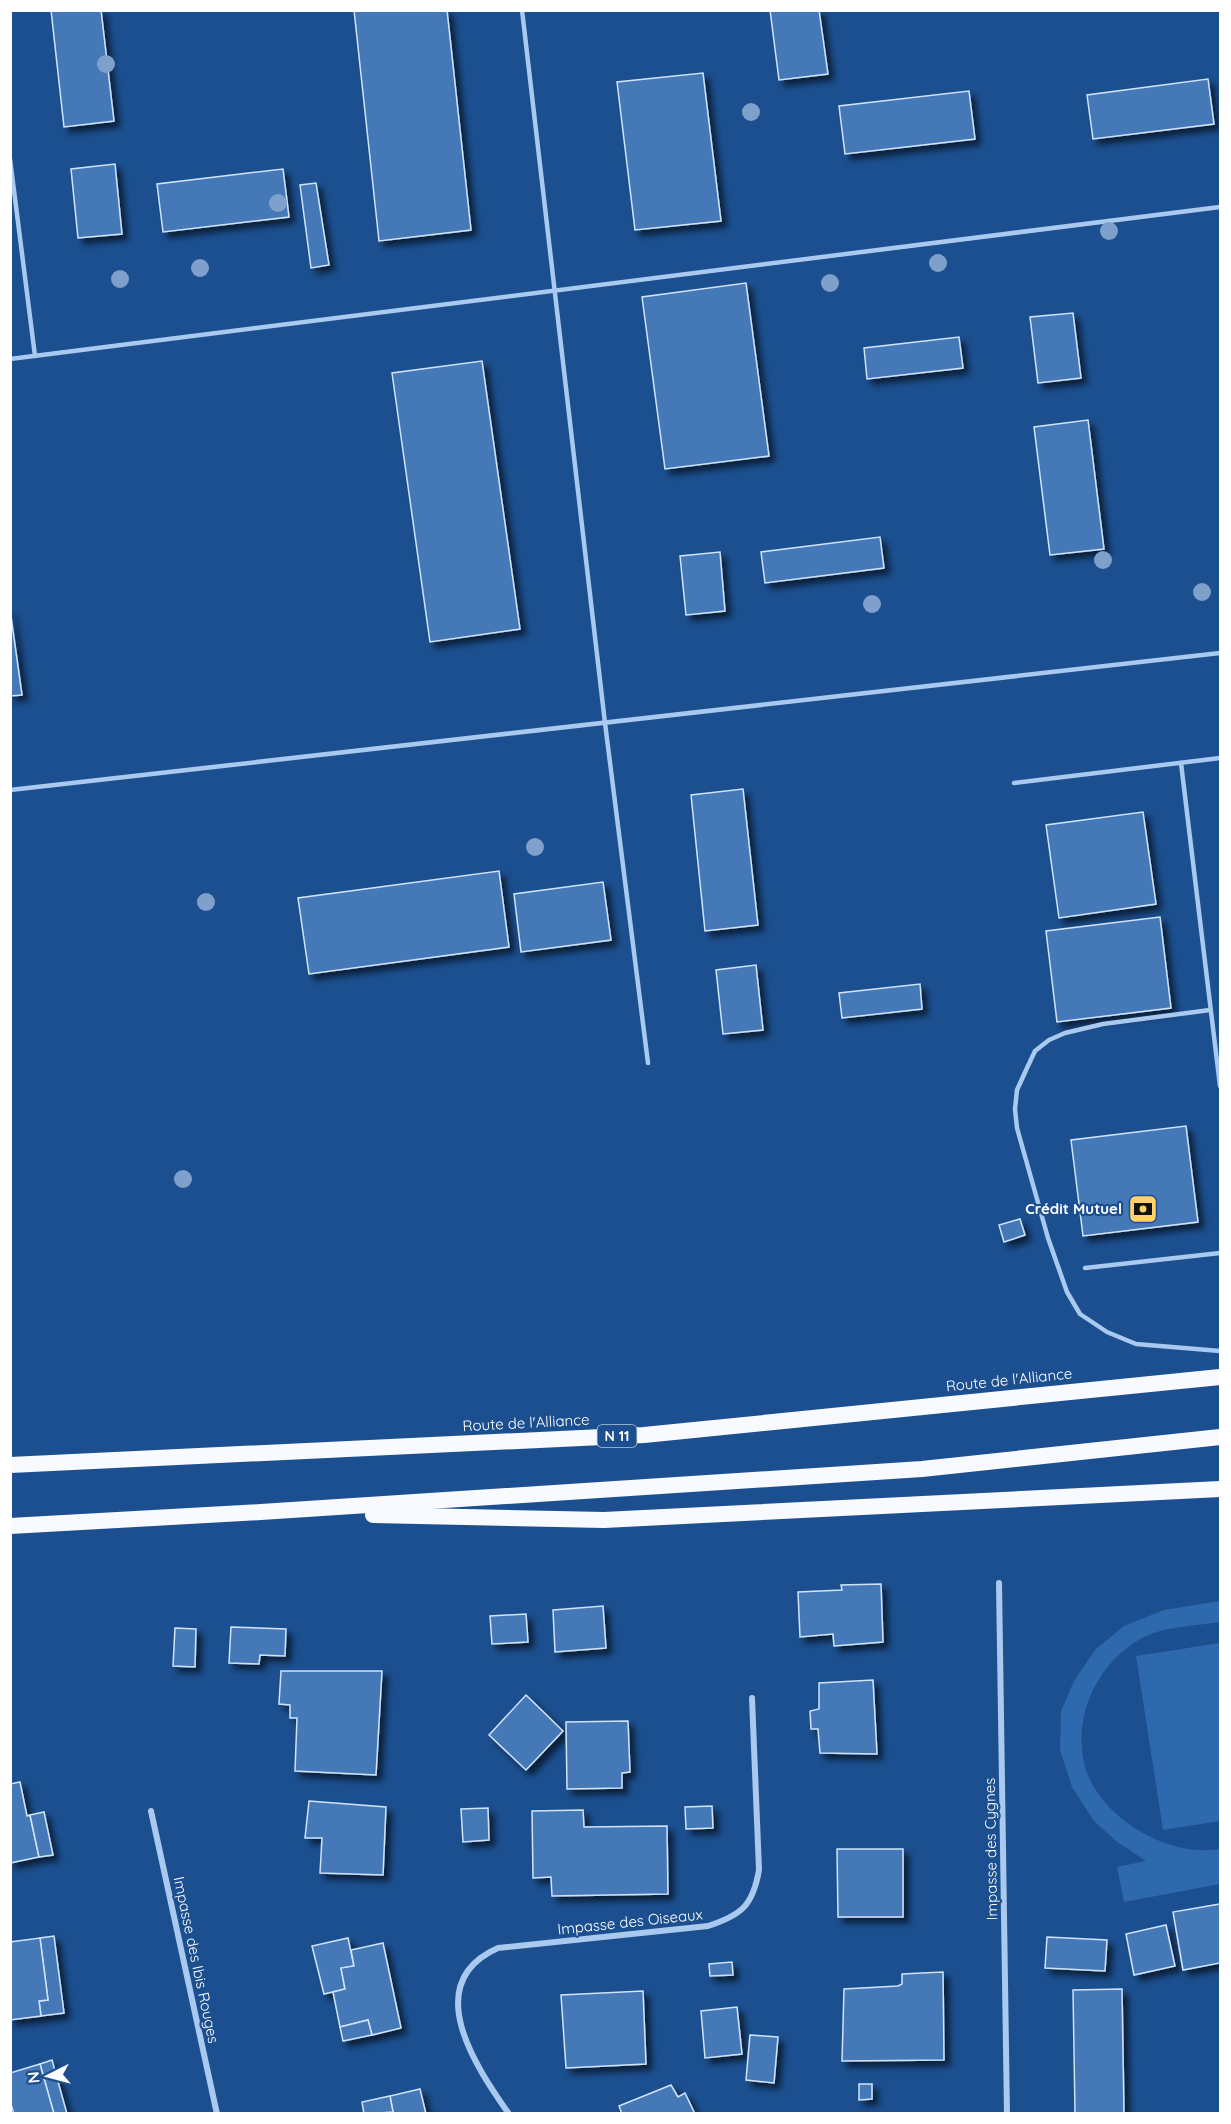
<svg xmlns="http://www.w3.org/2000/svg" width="1231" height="2124" viewBox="0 0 1231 2124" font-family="Quicksand,sans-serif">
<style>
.green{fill:#2e69ad}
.building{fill:#4478b7;stroke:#cfe3fa;stroke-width:1.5;filter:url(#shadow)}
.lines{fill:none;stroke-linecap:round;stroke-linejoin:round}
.service{stroke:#a9c9ee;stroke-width:4.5}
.minor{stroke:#a9c9ee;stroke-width:6}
.trunk{stroke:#f8faff;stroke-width:16}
.tree{fill:#7ea0ca}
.labels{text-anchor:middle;stroke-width:4.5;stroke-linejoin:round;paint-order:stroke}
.shield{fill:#1b4f8f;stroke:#bbcadd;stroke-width:1.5}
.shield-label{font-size:14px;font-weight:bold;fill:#fff}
.poi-label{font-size:15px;font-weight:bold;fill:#fff;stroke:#1b4f8f;text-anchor:end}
.street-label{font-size:15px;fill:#fff;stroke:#1b4f8f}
</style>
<defs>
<filter id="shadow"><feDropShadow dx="5.5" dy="5.5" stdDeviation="3" flood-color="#0009"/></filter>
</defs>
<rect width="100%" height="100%" fill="#1b4f8f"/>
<!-- green -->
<g class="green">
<path d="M1220,1601V1622C1196,1626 1167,1626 1144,1637C1097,1661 1069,1721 1087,1773C1105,1821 1171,1858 1220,1849V1884L1124,1902L1117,1867L1146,1861L1116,1841L1094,1821L1072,1787L1060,1750L1061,1711L1074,1681L1095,1650L1124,1626L1164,1610Z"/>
<polygon points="1220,1643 1220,1821 1163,1830 1136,1656"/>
</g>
<!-- building -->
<g class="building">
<polygon points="51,10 101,10 114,121 64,127"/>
<polygon points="354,10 447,10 471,230 379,241"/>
<polygon points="770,10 819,10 828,74 779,80"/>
<polygon points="703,73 721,221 635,230 617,82"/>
<polygon points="1208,79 1214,124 1093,139 1087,95"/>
<polygon points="969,91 975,139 845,154 839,106"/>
<polygon points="115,164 122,234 78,238 71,169"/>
<polygon points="283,169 289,217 163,232 157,184"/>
<polygon points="316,183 329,265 311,268 300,185"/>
<polygon points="746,283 769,456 665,469 642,297"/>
<polygon points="1073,313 1081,378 1038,383 1030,317"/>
<polygon points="959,337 963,368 867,379 864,348"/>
<polygon points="482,361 520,629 430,642 392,373"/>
<polygon points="1088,420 1104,549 1050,555 1034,427"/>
<polygon points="880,537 884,568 765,583 761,552"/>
<polygon points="720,552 725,611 686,615 680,556"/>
<polygon points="10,609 22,695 10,696"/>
<polygon points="743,789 758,925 705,931 691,795"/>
<polygon points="1143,812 1156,904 1059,918 1046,825"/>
<polygon points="499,871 509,947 309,974 298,898"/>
<polygon points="603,882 611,940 521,952 514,894"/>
<polygon points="1160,917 1171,1008 1057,1022 1046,931"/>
<polygon points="756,965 763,1030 723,1034 716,970"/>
<polygon points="920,984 922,1009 842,1018 839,993"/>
<polygon points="1186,1126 1198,1222 1083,1236 1071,1140"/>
<polygon points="1020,1219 1025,1235 1004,1242 999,1225"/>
<polygon points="881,1584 883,1642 834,1646 833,1634 800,1637 798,1592 842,1590 841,1585"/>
<polygon points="603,1606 606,1648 555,1652 553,1610"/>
<polygon points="526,1614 528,1642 492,1644 490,1616"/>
<polygon points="231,1627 286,1629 285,1656 260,1655 259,1664 229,1663"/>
<polygon points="175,1628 196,1629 195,1667 173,1666"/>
<polygon points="281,1671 382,1671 376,1775 295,1771 297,1718 290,1718 290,1705 279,1704"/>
<polygon points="873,1680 877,1754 820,1753 818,1729 811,1729 810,1711 819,1709 819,1683"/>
<polygon points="526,1695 563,1731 526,1770 489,1735"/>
<polygon points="628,1721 630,1772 622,1773 622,1788 567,1789 566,1722"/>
<polygon points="20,1782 27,1816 30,1815 39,1857 10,1863 10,1784"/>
<polygon points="309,1801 386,1807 383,1875 320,1873 322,1838 305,1838"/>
<polygon points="712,1806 713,1828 686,1829 685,1807"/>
<polygon points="488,1808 489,1840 463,1842 461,1809"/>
<polygon points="583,1810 584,1827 667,1826 668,1894 552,1896 551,1877 533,1878 532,1811"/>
<polygon points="44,1812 53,1855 39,1857 30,1815"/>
<polygon points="837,1849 903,1849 903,1917 838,1917"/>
<polygon points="1220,1904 1220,1963 1183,1970 1173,1912"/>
<polygon points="1166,1925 1175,1966 1134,1975 1126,1934"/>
<polygon points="54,1936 64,2013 41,2016 39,2001 48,2000 40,1938"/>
<polygon points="1047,1937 1107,1940 1105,1971 1045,1968"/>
<polygon points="40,1938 48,2000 39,2001 41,2016 10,2020 10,1942"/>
<polygon points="348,1938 354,1966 341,1968 345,1989 324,1994 312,1946"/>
<polygon points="383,1943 401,2028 372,2035 368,2020 340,2027 333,1992 345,1989 341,1968 354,1966 351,1950"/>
<polygon points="732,1962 733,1975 710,1976 709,1964"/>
<polygon points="943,1972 944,2060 842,2061 844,1989 898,1986 902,1984 902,1974"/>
<polygon points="1122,1989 1124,2114 1075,2114 1073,1990"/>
<polygon points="643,1991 646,2064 566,2068 561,1995"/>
<polygon points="737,2007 742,2054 705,2058 701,2011"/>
<polygon points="368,2020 372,2035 343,2041 340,2027"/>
<polygon points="750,2035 778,2037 774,2083 746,2080"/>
<polygon points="52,2060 67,2114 54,2114 40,2064"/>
<polygon points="40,2064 54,2114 14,2114 10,2101 10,2073"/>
<polygon points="859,2084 872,2084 872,2099 859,2100"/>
<polygon points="671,2085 678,2097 685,2093 695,2114 622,2114 619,2106"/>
<polygon points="420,2089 426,2114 385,2114 393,2112 390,2096"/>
<polygon points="390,2096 393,2112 364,2114 362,2102"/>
</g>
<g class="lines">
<!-- service -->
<g class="service">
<polyline points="522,10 605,723 648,1063"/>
<polyline points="10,159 35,356"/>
<polyline points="10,359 1220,207"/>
<polyline points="1181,763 1220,1086"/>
<polyline points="1014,783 1220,758"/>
<polyline points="10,790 1220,653"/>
<polyline points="1210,1010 1103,1024 1065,1033 1049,1040 1035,1051 1027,1068 1017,1090 1015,1109 1017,1128 1048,1238 1067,1292 1080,1314 1107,1332 1136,1344 1220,1351"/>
<polyline points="1085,1268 1220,1253"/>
</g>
<!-- minor -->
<g class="minor">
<polyline points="999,1583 1007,2114"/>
<polyline points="151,1811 217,2114"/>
<path d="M509,2114C476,2067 419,1983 498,1948L708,1926C742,1915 753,1905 759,1870L752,1698"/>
</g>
<!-- trunk -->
<g class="trunk">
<polyline points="10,1465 644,1435 1220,1377"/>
<polyline points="373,1515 604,1520 1220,1489"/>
<polyline points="10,1526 261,1512 922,1469 1220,1437"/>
</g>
</g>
<!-- trees -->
<g class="tree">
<circle cx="106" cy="64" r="9"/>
<circle cx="751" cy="112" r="9"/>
<circle cx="278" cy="203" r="9"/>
<circle cx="1109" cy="231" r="9"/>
<circle cx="938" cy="263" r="9"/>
<circle cx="200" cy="268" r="9"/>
<circle cx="120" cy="279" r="9"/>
<circle cx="830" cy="283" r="9"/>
<circle cx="1103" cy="560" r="9"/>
<circle cx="1202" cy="592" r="9"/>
<circle cx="872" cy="604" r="9"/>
<circle cx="535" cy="847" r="9"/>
<circle cx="206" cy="902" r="9"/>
<circle cx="183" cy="1179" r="9"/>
</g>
<!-- icons -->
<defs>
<g id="bank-square" transform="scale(1.5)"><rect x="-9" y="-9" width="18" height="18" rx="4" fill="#ffd166" stroke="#1b4f8f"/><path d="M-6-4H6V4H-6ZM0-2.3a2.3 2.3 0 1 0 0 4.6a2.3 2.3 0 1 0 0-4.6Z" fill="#111"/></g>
</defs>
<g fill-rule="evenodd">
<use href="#bank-square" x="1143" y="1209"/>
</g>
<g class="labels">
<!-- shield labels -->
<rect class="shield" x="597.5" y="1425" width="39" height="22" rx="4.5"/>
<g class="shield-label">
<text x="617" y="1441">N 11</text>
</g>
<!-- poi labels -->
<g class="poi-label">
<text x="1122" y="1214">Crédit Mutuel</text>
</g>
<!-- street labels -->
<g class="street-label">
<text transform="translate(1009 1380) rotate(-6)" y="5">Route de l'Alliance</text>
<text transform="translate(526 1423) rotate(-3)" y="5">Route de l'Alliance</text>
<text transform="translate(991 1849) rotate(-91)" y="5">Impasse des Cygnes</text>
<text transform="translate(630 1922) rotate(-6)" y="5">Impasse des Oiseaux</text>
<text transform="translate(196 1960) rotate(78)" y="5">Impasse des Ibis Rouges</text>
</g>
</g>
<!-- border -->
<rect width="1231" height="2124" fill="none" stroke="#ffffff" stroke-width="24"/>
<!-- north arrow -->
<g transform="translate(48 2076) rotate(264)" stroke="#1b4f8f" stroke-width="4.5" paint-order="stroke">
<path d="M0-4.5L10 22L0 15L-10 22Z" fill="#ffffff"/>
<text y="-9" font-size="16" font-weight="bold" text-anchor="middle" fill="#ffffff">N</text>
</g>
</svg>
